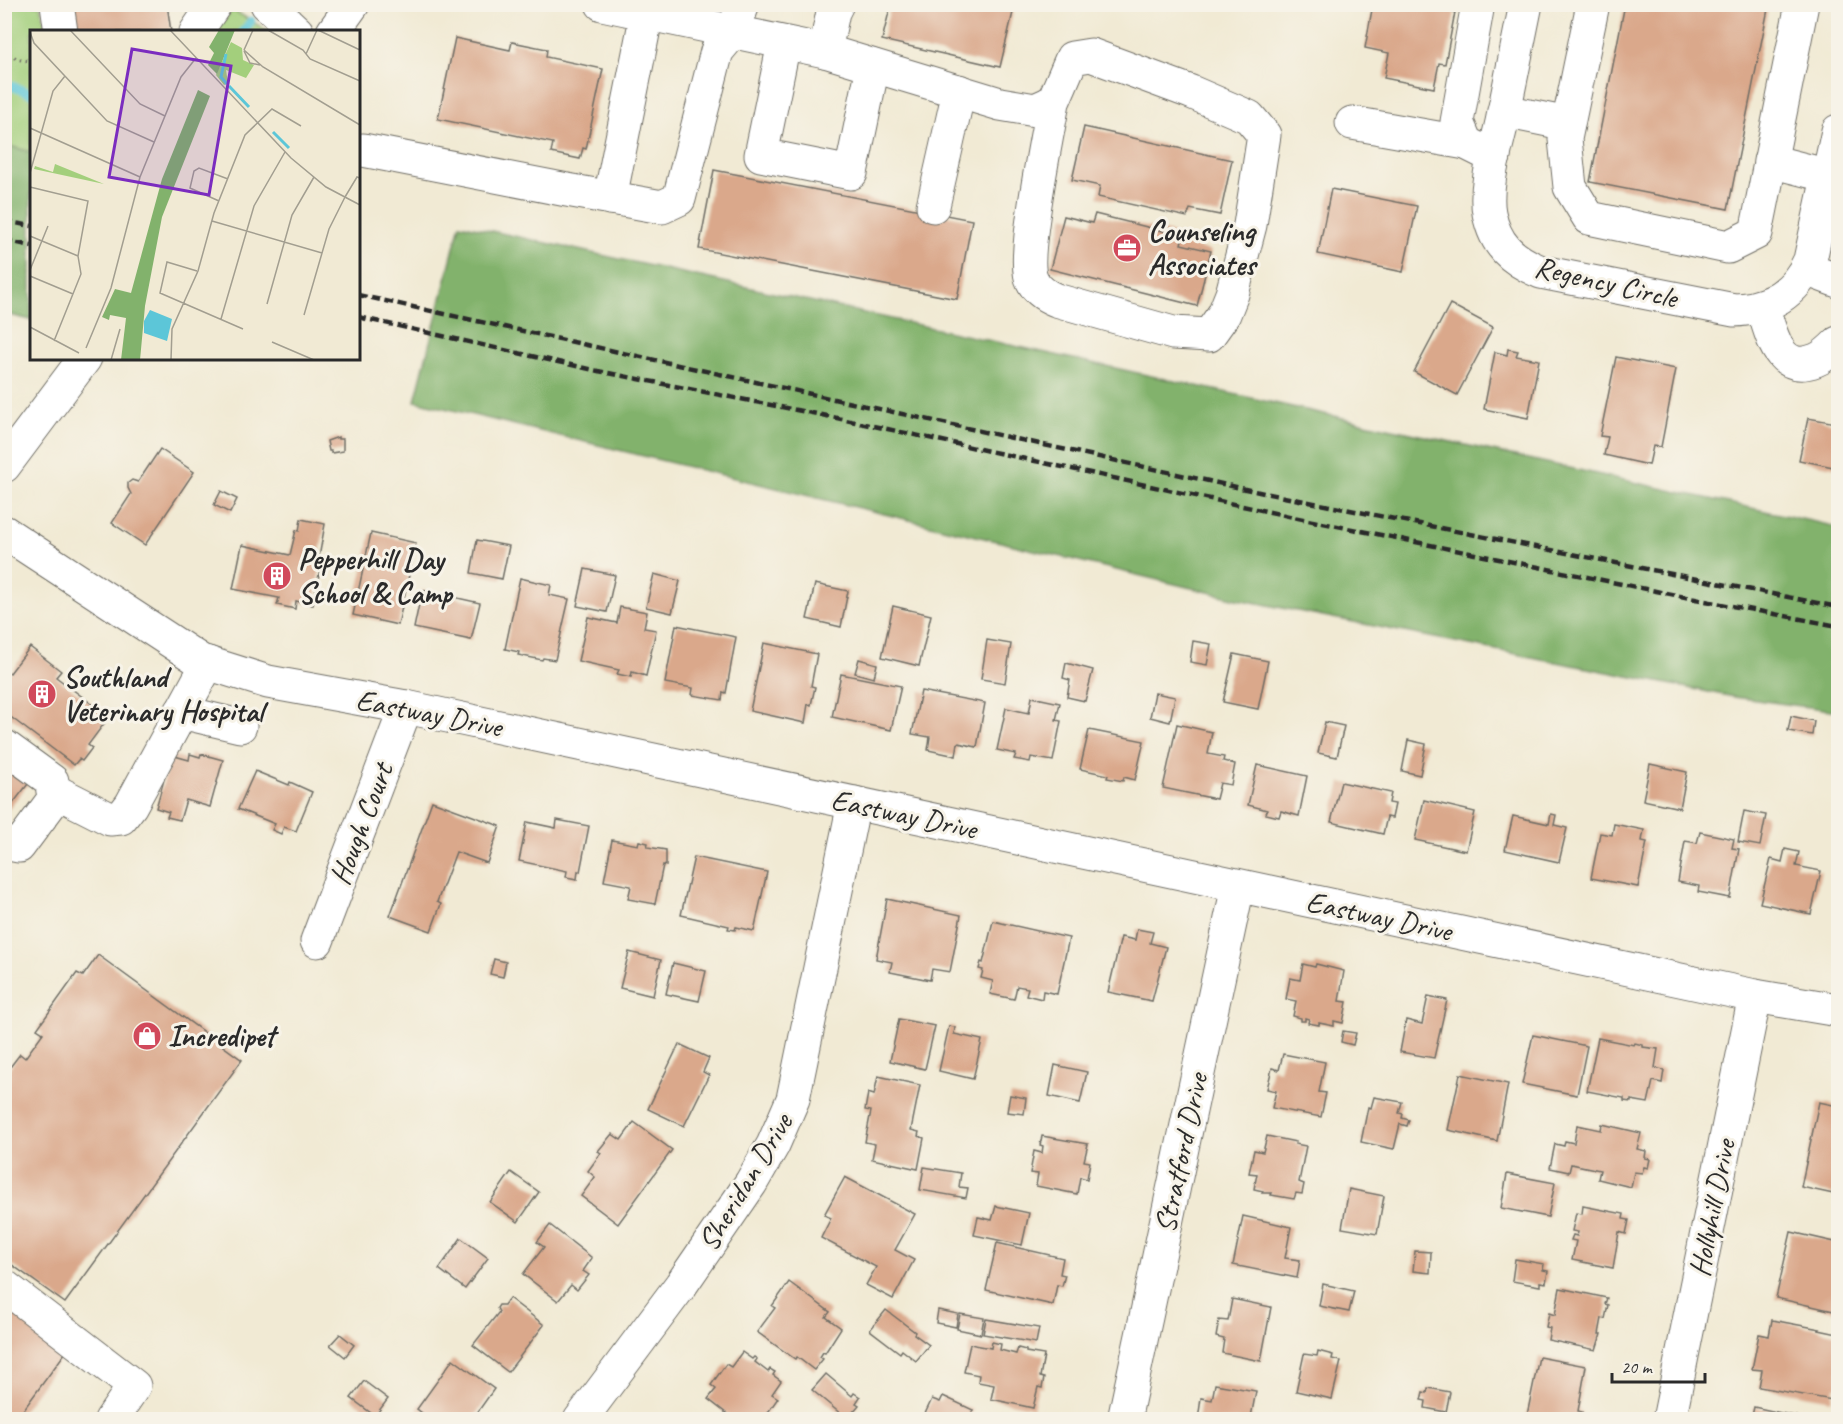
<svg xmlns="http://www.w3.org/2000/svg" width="1843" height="1424" viewBox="0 0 1843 1424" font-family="Caveat,sans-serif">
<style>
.green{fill:#a3cf7c;stroke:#677d54;stroke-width:1.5}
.forest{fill:#82b26c;stroke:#566e4c;stroke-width:1.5}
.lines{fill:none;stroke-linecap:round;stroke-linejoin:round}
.stream{stroke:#5cc6d8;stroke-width:9}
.building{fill:#daa88b}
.minor-casing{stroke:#706e66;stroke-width:35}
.major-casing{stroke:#706e66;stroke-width:35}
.path{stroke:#706e66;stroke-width:4;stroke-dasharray:1.5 4.5;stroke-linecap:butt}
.minor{stroke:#fff;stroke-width:33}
.major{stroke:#fff;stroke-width:33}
.rail{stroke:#2b2b2b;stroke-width:4.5;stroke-dasharray:9 4.5;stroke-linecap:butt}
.labels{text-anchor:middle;stroke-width:6;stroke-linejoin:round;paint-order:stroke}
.poi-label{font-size:30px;font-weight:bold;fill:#2b2b2b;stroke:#f7f3e8;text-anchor:start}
.street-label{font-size:30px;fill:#2b2b2b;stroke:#f7f3e8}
.inset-river{fill:none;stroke:#5cc6d8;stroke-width:3}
.inset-road{fill:none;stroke:#a29e90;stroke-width:1.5}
.view{fill:#7b2cbf;fill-opacity:0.15;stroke:#7b2cbf;stroke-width:3}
.inset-edge{fill:none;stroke:#2b2b2b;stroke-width:3}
</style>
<rect width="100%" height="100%" fill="#f7f3e8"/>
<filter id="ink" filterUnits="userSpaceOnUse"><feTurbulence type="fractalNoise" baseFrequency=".0167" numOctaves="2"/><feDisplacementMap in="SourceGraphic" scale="12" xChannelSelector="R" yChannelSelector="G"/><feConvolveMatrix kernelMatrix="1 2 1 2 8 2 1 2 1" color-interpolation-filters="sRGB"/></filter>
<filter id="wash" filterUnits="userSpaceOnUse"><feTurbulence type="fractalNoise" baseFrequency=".008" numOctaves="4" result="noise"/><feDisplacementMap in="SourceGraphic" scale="24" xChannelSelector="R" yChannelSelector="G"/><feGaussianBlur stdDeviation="1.35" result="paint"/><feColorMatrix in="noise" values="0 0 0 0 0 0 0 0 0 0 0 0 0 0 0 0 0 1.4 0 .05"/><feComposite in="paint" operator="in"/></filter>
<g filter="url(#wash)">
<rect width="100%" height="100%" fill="#f1ead4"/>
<!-- green -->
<g class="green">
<polygon points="5,5 40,5 47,31 32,32 31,152 5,145"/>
<polygon points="233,10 268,31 212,32"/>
</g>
<!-- forest -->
<g class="forest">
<polygon points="5,145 31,152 31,320 5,314"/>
<polygon points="460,224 1838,527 1838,711 1734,697 1237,599 415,401"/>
</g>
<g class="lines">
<!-- stream -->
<g class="stream">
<polyline points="243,32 251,21"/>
<polyline points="4,83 32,94"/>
</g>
</g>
<g id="blocks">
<!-- building -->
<g class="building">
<polygon points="73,4 167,4 171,32 70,32"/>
<polygon points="891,4 1015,4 1000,67 882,40"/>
<polygon points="1373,4 1435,4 1435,8 1455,12 1445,64 1439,63 1434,88 1384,78 1389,53 1365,48"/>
<polygon points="1625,4 1769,4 1728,209 1590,182"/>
<polygon points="455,38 510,50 512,42 547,49 546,57 603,69 586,149 583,148 580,159 551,153 553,143 438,119"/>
<polygon points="1084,127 1232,160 1220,215 1190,209 1187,217 1098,197 1100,186 1072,180"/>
<polygon points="714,170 972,220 957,299 699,249"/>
<polygon points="1331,189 1417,206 1403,272 1318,254"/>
<polygon points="1095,214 1183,236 1181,244 1211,251 1197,306 1050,269 1064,216 1092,223"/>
<polygon points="1450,304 1493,327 1457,395 1414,372"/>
<polygon points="1508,349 1518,351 1516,356 1539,360 1528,418 1484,409 1495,352 1507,355"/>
<polygon points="1616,357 1676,369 1661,447 1653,446 1649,465 1604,455 1608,437 1600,436"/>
<polygon points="1837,417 1838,417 1838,468 1799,460 1808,418 1836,423"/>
<polygon points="338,437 338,439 343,439 343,451 331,453 331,451 329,451 327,441"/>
<polygon points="160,449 194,472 145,545 112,523 131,494 128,488 128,483 132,480 138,482"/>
<polygon points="221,491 237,499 230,513 214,505"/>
<polygon points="301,519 325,524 318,563 321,564 313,605 296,601 295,609 277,605 279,598 233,589 242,545 290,555 296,530 299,531"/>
<polygon points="371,533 416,543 398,625 353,615"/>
<polygon points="477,540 509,546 502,579 471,573"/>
<polygon points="585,569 615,575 607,612 577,606"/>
<polygon points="654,574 680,581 672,613 646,607"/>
<polygon points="520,578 551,585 549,595 569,599 555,660 543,658 542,660 518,655 519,652 505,649"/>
<polygon points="815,584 848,591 841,627 807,619"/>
<polygon points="422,590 480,603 471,640 414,628"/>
<polygon points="893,606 931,615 919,666 882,657"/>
<polygon points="620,607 647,612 644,628 656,630 646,676 632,672 631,677 617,674 619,670 578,661 588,617 617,623"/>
<polygon points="676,625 736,637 726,693 723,692 722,700 692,695 693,688 665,683"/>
<polygon points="987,640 1011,644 1005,683 981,679"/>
<polygon points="1193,641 1211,644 1207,665 1190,662"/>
<polygon points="764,643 817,654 811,686 815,687 811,705 808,704 805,723 750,711"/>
<polygon points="30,647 61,671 56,677 109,717 88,745 92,748 82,761 79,759 74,765 4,712 4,669 10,673"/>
<polygon points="1234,654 1268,661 1258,709 1223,702"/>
<polygon points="859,659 877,664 874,678 855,673"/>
<polygon points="1066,663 1093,670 1085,701 1067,697 1070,680 1063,678"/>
<polygon points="841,674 901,686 891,730 832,717"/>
<polygon points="921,691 985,703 977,747 958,743 956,756 928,750 930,737 912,734"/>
<polygon points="1155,693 1175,697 1170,722 1150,717"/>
<polygon points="1032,697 1060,703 1056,720 1061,721 1053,761 1031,757 1030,762 1014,759 1016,754 997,750 1006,708 1029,713"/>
<polygon points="1791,716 1814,721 1812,735 1788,731"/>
<polygon points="1325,722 1344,726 1337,757 1318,753"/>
<polygon points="1177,724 1212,732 1208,754 1224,757 1223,761 1235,764 1231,785 1220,783 1216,799 1163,788"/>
<polygon points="1089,730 1144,741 1135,780 1124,777 1123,781 1107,778 1108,775 1080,769"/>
<polygon points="1408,740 1426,744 1420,775 1402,771"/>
<polygon points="190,754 200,757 201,754 223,760 210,807 186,800 180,820 167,817 169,812 156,808 171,755 189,760"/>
<polygon points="1650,764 1687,772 1680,808 1643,800"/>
<polygon points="1257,765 1307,776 1299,816 1281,811 1279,817 1266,814 1267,810 1248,805"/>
<polygon points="4,767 28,784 4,815"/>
<polygon points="255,771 289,785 290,782 312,792 296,831 284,827 281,834 272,830 275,824 238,809"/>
<polygon points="1341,782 1391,793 1389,803 1395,804 1392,818 1387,817 1383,834 1331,822"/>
<polygon points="1424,800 1475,812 1466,851 1415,840"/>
<polygon points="432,801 500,826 487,863 456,852 437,902 441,904 431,931 390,916"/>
<polygon points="1744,811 1766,815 1760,846 1738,842"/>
<polygon points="1551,814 1556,815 1554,825 1567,828 1559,862 1505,850 1513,816 1549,824"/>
<polygon points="557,820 589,826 580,872 578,871 577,879 566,877 567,871 519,861 527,822 556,828"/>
<polygon points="1614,824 1644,830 1642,841 1647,842 1638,887 1591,878 1600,833 1612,835"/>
<polygon points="1700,832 1734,839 1732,848 1739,849 1730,898 1698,892 1699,886 1678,882 1685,841 1697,843"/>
<polygon points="612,840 638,845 639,841 648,843 647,847 666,850 666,866 663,865 655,904 628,899 631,886 604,881"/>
<polygon points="1785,849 1799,852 1796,866 1821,871 1811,914 1760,903 1771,859 1782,862"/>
<polygon points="694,857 767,872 754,931 736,927 735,930 728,929 729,926 681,915"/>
<polygon points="887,899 961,915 950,972 932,969 930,980 890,972 892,962 876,959"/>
<polygon points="993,921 1069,938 1057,994 1043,991 1042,999 1026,995 1028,988 1017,986 1014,999 990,994 993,981 981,978 983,970 979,969 981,962 983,963"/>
<polygon points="1137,929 1153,932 1150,943 1166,947 1152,1001 1108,992 1121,937 1135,940"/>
<polygon points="629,952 661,960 653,996 620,988"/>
<polygon points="98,955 242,1060 65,1303 4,1259 4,1075 20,1054 25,1058 43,1033 37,1029 77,973 83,976"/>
<polygon points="494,959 506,962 503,977 490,974"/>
<polygon points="673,963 706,971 699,1001 666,994"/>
<polygon points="1303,964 1315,967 1316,964 1344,971 1339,1001 1347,1002 1343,1023 1334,1021 1334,1026 1319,1023 1319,1025 1308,1023 1309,1019 1305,1018 1305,1021 1301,1021 1301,1018 1293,1016 1296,1001 1286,999 1290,978 1300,980"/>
<polygon points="1428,996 1447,1000 1434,1058 1400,1052 1406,1020 1422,1024"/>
<polygon points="899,1019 935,1026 925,1069 890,1061"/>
<polygon points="949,1026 955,1027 954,1034 982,1040 973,1079 939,1071"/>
<polygon points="1343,1031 1356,1033 1353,1045 1341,1042"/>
<polygon points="1533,1035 1587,1046 1577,1095 1522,1084"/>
<polygon points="1598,1038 1634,1045 1635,1043 1643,1045 1643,1047 1658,1049 1655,1068 1664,1070 1662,1083 1653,1081 1648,1103 1631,1100 1631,1102 1624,1101 1624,1098 1587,1091"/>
<polygon points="679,1044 709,1058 703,1072 709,1075 684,1126 648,1109"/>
<polygon points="1283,1054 1325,1062 1319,1092 1326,1093 1321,1117 1272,1108 1276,1091 1267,1089 1272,1068 1279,1070"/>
<polygon points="1055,1065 1087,1072 1080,1103 1049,1096"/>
<polygon points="1460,1074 1508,1084 1497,1141 1448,1130"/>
<polygon points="878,1076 920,1085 911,1130 919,1132 918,1136 924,1138 918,1169 872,1159 875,1144 865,1142 871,1111 865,1110 868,1093 874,1095"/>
<polygon points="1010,1095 1026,1098 1024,1114 1007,1112"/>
<polygon points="1374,1097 1402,1102 1399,1113 1403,1114 1402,1118 1409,1120 1407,1126 1400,1124 1394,1149 1361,1142 1368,1107 1371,1108"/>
<polygon points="1819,1102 1838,1106 1838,1195 1801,1187"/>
<polygon points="634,1122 672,1150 618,1224 581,1196 595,1177 588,1171 601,1153 598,1151 612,1134 621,1140"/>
<polygon points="1602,1124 1641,1133 1637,1149 1646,1151 1645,1158 1650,1159 1648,1168 1644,1167 1642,1173 1634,1172 1631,1187 1598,1179 1600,1170 1571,1164 1569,1172 1550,1168 1555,1144 1564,1146 1565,1141 1574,1143 1577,1125 1601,1130"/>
<polygon points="1042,1136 1088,1144 1084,1161 1090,1162 1087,1179 1080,1177 1077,1194 1036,1186 1038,1174 1030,1173 1034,1151 1042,1153 1043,1146 1040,1145"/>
<polygon points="1267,1136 1296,1142 1295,1144 1306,1146 1299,1182 1304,1184 1302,1194 1296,1193 1294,1199 1271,1195 1272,1193 1262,1193 1263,1191 1254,1189 1257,1174 1249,1173 1254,1150 1263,1152"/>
<polygon points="924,1167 961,1173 959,1187 968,1188 966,1198 920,1190"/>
<polygon points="511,1172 539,1192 518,1222 490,1202"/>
<polygon points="1507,1174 1555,1183 1548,1217 1501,1208"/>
<polygon points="845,1177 915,1214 895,1250 914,1260 893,1299 866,1285 876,1267 821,1238 831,1218 824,1215"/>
<polygon points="1349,1189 1384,1196 1377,1234 1342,1228"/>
<polygon points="996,1206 1029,1213 1022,1245 974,1235 978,1217 992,1220"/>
<polygon points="1583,1206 1624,1214 1623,1219 1629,1220 1626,1234 1619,1232 1613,1268 1572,1260 1576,1241 1571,1240 1573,1235 1577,1236 1578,1232 1572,1231 1576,1213 1582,1214"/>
<polygon points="1243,1216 1291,1227 1285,1258 1300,1260 1297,1278 1233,1265"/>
<polygon points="550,1225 592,1258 583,1271 589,1275 577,1290 571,1285 558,1301 523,1274 544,1247 537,1242"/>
<polygon points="1838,1230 1838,1312 1776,1298 1791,1232 1835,1242"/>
<polygon points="461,1238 488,1258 465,1289 439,1269"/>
<polygon points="997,1243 1063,1258 1060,1274 1065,1275 1062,1286 1057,1285 1053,1305 986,1290"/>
<polygon points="1415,1251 1431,1252 1430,1273 1413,1271"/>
<polygon points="1515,1259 1544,1264 1543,1270 1548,1271 1546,1283 1540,1282 1540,1286 1512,1281"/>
<polygon points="789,1282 830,1312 826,1317 841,1328 825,1353 823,1352 820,1357 823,1359 814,1370 797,1357 795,1359 757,1332 775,1308 772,1306"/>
<polygon points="1323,1284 1354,1291 1349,1312 1319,1306"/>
<polygon points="1560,1288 1607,1298 1605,1304 1608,1305 1605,1319 1602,1318 1599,1334 1601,1334 1596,1350 1548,1340 1550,1328 1546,1327 1549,1313 1555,1315"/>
<polygon points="509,1298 544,1325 508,1372 473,1345 499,1312 497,1308 499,1305 504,1305"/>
<polygon points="1232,1299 1271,1307 1261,1361 1222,1353 1224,1339 1216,1337 1219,1320 1228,1321"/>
<polygon points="4,1302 68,1349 16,1420 4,1420"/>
<polygon points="886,1310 915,1332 914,1334 929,1345 916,1361 902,1350 900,1353 870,1330"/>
<polygon points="938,1310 958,1314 956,1327 936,1323"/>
<polygon points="960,1314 984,1318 981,1334 957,1329"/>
<polygon points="986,1319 1039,1328 1036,1343 983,1334"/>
<polygon points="1772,1320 1820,1329 1819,1330 1838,1334 1838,1387 1835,1387 1832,1400 1759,1387 1762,1370 1752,1369 1759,1334 1769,1336"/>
<polygon points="340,1334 354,1345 345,1357 330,1345"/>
<polygon points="992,1342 1001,1344 1000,1350 1016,1354 1018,1348 1026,1350 1026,1352 1044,1355 1040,1377 1044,1378 1042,1388 1038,1387 1033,1408 991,1399 994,1385 978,1382 979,1375 964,1372 970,1344 991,1348"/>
<polygon points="1318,1351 1333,1355 1332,1359 1341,1361 1332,1399 1296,1391 1304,1354 1317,1356"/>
<polygon points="742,1352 752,1359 754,1357 757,1359 755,1362 768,1372 770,1369 775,1372 773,1375 781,1381 772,1394 778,1398 764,1418 761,1415 758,1420 735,1420 708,1399 716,1389 711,1385 726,1364 731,1367"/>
<polygon points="1539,1357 1586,1366 1578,1411 1582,1412 1581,1420 1526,1420"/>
<polygon points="453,1359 494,1389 472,1420 431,1420 417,1409"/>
<polygon points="826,1374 852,1396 854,1393 860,1397 856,1403 859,1405 847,1419 812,1390"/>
<polygon points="364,1381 388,1399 375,1416 351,1398"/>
<polygon points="1215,1384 1256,1391 1251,1417 1256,1420 1198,1420 1201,1398 1212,1400"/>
<polygon points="1428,1388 1450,1392 1446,1412 1425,1408 1426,1401 1421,1400 1423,1392 1427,1393"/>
<polygon points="943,1396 973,1410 968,1420 923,1418 932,1399 940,1402"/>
<polygon points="1754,1407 1800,1417 1800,1420 1751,1420"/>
</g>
</g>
</g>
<g filter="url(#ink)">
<use href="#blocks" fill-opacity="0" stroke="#706e66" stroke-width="1.5"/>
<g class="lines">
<!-- minor casing -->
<g class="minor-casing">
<g id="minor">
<polyline points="57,4 61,32"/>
<polyline points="267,4 297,32"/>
<path d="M602,4L825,51L1000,104L1035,110L1053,102L1072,58L1091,55L1191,92L1249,117L1264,135L1250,225L1232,294L1224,314L1209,335L1173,333L1056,300C1046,296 1037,291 1032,280C1021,259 1048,132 1053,102"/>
<polyline points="1478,4 1457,122 1466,143 1494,157"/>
<path d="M1526,4C1518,44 1510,83 1502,122C1496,149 1484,186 1489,213C1495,245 1512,260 1541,272L1734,310C1769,309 1796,293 1810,260L1838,131"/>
<polyline points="1593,4 1565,139 1570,187 1589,218 1728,247 1756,233 1802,4"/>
<polyline points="196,32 215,4"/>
<polyline points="784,43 761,155 851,173 873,66"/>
<polyline points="825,51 833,12 837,4"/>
<polyline points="1504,111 1568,124"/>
<polyline points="1352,123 1466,143"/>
<polyline points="363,150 567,190 662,207 679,199 717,51 733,32 743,4"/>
<polyline points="1770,161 1829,176"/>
<polyline points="610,198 647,13"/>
<polyline points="933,206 959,91"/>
<polyline points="1806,269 1838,281"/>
<path d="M1762,306C1772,333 1777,375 1816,360C1824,357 1832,349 1838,343"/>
<polyline points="4,532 201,661 268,682 406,707 1755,996 1838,1010"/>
<polyline points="181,712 240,726"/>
<polyline points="4,746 52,781 54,799 19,846 4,843"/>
<polyline points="53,790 110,819 121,818 131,805 208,663"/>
<polyline points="317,941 406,707"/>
<polyline points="4,1286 134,1386 111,1420"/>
<polyline points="580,1420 681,1285 751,1183 773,1145 793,1099 854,803"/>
<polyline points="1124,1420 1238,886"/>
<polyline points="1669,1420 1755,996"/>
</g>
</g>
<!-- major casing -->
<g class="major-casing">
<g id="major">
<polyline points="333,32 353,4"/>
<polyline points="4,466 85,358"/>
</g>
</g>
<!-- path -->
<polyline class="path" points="4,51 17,59 32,61"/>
<!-- minor -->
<use href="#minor" class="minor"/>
<!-- major -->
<use href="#major" class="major"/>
<!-- rail -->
<g class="rail">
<polyline points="4,221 32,226"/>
<polyline points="4,240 32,246"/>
<polyline points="358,295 1259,492 1838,607"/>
<polyline points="358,317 598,371 832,417 1298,518 1695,599 1838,626"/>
</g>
</g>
</g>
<!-- icons -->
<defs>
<g id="office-disc" transform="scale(1.5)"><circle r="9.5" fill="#d1495b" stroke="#f7f3e8"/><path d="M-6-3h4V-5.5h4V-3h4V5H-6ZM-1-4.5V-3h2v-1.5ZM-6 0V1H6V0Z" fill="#fff"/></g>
<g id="building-disc" transform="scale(1.5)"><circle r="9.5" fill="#d1495b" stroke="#f7f3e8"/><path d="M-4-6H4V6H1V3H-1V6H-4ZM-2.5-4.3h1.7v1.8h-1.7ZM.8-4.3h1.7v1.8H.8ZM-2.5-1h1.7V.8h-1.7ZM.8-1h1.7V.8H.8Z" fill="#fff"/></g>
<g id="shop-disc" transform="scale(1.5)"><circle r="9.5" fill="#d1495b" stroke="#f7f3e8"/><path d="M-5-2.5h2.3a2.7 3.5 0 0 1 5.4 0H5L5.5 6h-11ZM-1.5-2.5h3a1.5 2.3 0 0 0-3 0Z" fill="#fff"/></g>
</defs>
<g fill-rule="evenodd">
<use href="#office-disc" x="1127" y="248"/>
<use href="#building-disc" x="277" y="576"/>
<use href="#building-disc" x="42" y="694"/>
<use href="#shop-disc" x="147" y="1036"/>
</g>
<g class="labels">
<!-- poi labels -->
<g class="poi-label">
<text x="1148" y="241">Counseling<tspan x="1148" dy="34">Associates</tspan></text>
<text x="298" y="569">Pepperhill Day<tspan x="298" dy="34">School &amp; Camp</tspan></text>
<text x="63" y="687">Southland<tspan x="63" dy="34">Veterinary Hospital</tspan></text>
<text x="168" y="1046">Incredipet</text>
</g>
<!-- street labels -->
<g class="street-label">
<text transform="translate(1606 282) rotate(13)" y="10">Regency Circle</text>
<text transform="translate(429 713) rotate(11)" y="10">Eastway Drive</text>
<text transform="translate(904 814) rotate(12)" y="10">Eastway Drive</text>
<text transform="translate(361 824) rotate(-69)" y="10">Hough Court</text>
<text transform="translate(1379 916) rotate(12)" y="10">Eastway Drive</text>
<text transform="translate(1181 1153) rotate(-78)" y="10">Stratford Drive</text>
<text transform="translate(745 1182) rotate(-59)" y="10">Sheridan Drive</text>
<text transform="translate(1712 1208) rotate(-79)" y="10">Hollyhill Drive</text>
</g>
</g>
<!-- overview -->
<g transform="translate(30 30)">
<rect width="330" height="330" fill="#f1ead4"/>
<path d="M201,12L212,18L213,30L224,35L216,48L196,40L198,53L194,55L186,45ZM25,134L74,154L4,139L5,136L23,142Z" fill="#a3cf7c"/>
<path d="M189,0H205L187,44L178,35L184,23L179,17ZM168,60L180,66L132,187L115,276L110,330H91L96,288L80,285L79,290L72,287L85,259L101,263L132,149Z" fill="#82b26c"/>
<path d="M120,280L142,289L137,311L114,303V291Z" fill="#5cc6d8"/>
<path class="inset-river" d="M196,24L191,47L197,54M199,56L219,77M243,102L259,118"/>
<path class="inset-road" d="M40,0L110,74L135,86M140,0L261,128L296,157L330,175M238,0L273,20L280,29L330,51M288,0L330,20M0,2L4,13L77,91L124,112M214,20L233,37L330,95M214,20L223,0M214,21L220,33L230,35M276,24L287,0M0,98L110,147M0,143L23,61L35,46M0,157L58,171L48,226L51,244L24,311M315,167L327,147L330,148M189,171L160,158L164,141L169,138L198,149M182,191L292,223M0,206L48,226M0,240L18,196M167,241L137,232L130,263L213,299M0,246L43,264M237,274L262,185L284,147M274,285L299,199L315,167M191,289L224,176L255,122M0,297L49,323M242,312L284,330M56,318L81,258L110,147L151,47L166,28M81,330L90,299M141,330L142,299L168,241L184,183L215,105L242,79L271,96"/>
<path class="view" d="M102,19L201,36L179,165L79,147Z"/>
<rect width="330" height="330" class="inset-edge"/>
</g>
<!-- margin -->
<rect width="1843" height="1424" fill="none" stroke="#f7f3e8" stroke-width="24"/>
<!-- scale -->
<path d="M1612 1373v9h93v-9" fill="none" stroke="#2b2b2b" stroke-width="3"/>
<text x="1621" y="1373" font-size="18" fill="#2b2b2b" stroke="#f7f3e8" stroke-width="4.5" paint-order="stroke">20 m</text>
</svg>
